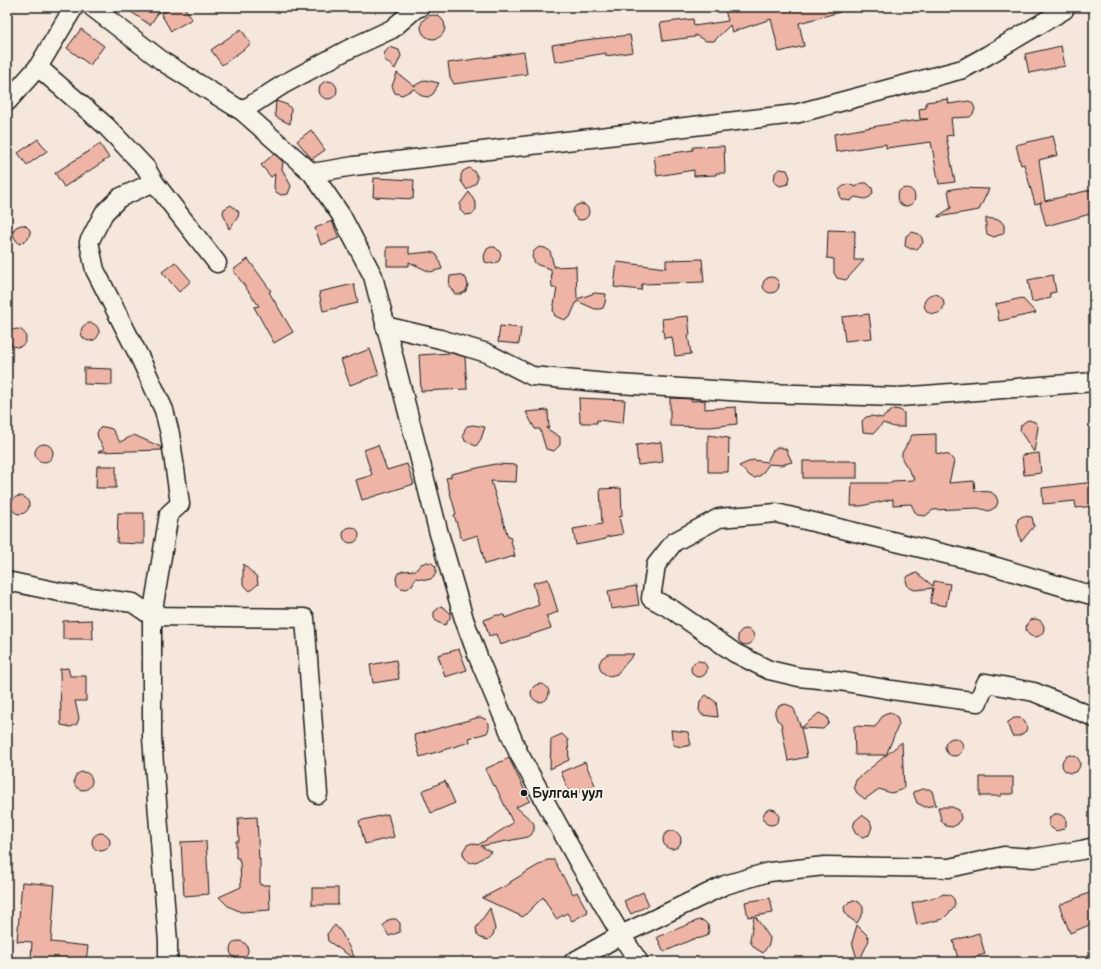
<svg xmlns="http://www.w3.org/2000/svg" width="1101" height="969" viewBox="0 0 1101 969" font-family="'Balsamiq Sans',sans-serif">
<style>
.building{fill:#eeb5a6;stroke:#1c1c1c}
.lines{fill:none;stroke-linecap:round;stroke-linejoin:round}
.minor-casing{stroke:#1c1c1c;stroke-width:21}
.minor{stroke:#f7f3e8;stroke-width:18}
.poi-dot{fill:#1c1c1c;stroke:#f7f3e8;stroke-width:1.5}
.labels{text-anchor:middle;stroke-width:4;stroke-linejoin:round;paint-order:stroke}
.poi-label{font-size:14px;font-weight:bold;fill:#1c1c1c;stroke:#f7f3e8;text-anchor:start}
</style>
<rect width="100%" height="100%" fill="#f5e7db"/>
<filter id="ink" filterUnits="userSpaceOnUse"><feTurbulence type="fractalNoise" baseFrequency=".025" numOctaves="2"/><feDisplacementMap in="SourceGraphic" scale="8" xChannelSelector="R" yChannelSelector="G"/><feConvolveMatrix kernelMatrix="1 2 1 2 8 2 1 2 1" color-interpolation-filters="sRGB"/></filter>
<g filter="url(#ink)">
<!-- building -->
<g class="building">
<polygon points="124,7 162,7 150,25"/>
<polygon points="173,7 184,7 192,19 171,31 161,14"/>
<polygon points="736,7 839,7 840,12 799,23 804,46 779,52 771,19 732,32 730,25 714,41 706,41 695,35 695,37 663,41 660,23 693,19 694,26 728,21 725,10"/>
<circle cx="433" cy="27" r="12"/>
<polygon points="81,29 104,46 90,65 67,48"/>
<polygon points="241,29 251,44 222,65 211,50"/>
<polygon points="630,35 633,52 606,56 606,53 555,62 552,45 576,41"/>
<polygon points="1061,46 1065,66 1029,73 1025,54"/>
<polygon points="390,47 399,50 401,56 395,69 384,59 385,52"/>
<polygon points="524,52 527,74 454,84 450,77 448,63"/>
<polygon points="397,73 414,86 425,80 439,83 433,94 428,97 422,96 414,89 402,95 399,94 395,93 392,86"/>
<circle cx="328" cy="90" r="9"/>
<polygon points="948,99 949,104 969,101 973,104 975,109 973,114 970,117 951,118 953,135 946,136 955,182 939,184 931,142 886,148 886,144 836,152 834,134 883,125 928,119 920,119 919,109 926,108 926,102"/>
<polygon points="276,101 288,105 291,109 290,124 276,117 275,113"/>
<polygon points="311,130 325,150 312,159 297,141"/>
<polygon points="1053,136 1058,155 1039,160 1045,201 1094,189 1094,213 1046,226 1040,203 1042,202 1035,204 1024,164 1021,165 1016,145"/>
<polygon points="38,139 47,151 27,165 18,153"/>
<polygon points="100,144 109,158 64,187 55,173"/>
<polygon points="724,146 725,173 716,173 716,175 694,176 694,170 657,176 654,156 693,150 693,147"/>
<polygon points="274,154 283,162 282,169 291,186 288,194 281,195 276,192 274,187 275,174 271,177 261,165"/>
<polygon points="469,168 475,172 478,178 476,183 467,190 461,181 461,175 463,171"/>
<polygon points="779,169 787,170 790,177 788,184 780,186 774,182 775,173"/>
<polygon points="374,178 414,180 413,199 373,197"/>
<polygon points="861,183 867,183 872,188 873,193 870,197 865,199 855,197 850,201 841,199 839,190 842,187 848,184 856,187"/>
<polygon points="958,188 989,189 979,210 938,217 938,216 951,208 948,190"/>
<circle cx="906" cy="197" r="9"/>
<polygon points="469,192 476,204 476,209 473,214 465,215 460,210 460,204"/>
<circle cx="581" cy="212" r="8"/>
<polygon points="231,205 239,212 238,217 229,229 223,213 224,209"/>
<polygon points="986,218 1000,220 1004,225 1004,232 1002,234 994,237 987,234 986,229"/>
<polygon points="332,221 339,238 321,245 315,228"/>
<polygon points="21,225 25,225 30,230 30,233 28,239 19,244 14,237 13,231 16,227"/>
<polygon points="828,230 855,231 854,260 864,260 846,280 837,278 834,273 834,259 827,258"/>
<polygon points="912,232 919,234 922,238 923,243 917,249 911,249 905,246 906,236"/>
<polygon points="387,247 409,247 409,254 430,252 434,253 437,255 442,269 430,272 409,262 409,266 387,266"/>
<polygon points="491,247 495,247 500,252 501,255 499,261 494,264 485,262 484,256 487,249"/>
<polygon points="539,247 545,248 550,251 554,267 576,266 577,299 595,293 606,294 605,303 603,308 600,309 595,309 577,301 570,317 564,320 555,316 553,310 557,288 552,288 551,269 538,265 535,263 532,257 534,251"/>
<polygon points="248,259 271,291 269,292 293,332 274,343 254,307 259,306 233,270"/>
<polygon points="702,259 704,282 642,284 641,290 614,287 617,262 666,268 666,260"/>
<polygon points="175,262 191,281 179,292 162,272"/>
<polygon points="459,275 466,278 468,285 466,291 461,294 455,294 449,286 450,276"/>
<polygon points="1053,275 1056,292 1050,293 1051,298 1032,302 1028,280"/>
<circle cx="771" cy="285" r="8"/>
<polygon points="354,284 358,303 323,311 319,292"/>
<circle cx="934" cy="304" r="10"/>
<polygon points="1022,298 1036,313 999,321 996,304"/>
<polygon points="869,314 872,338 845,341 842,317"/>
<polygon points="688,316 690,335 688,335 691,354 675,356 672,337 664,338 662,319"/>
<circle cx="90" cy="332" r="9"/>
<polygon points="500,326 521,328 519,344 498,342"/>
<circle cx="17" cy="338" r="9"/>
<polygon points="370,349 379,375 350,385 341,360"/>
<polygon points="451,353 465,357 467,389 421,391 419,355"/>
<polygon points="84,368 112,369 112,385 84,384"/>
<polygon points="579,398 625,400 623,423 597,420 597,423 580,423"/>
<polygon points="670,398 691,399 691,401 705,400 705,409 736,407 737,424 710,427 670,426"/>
<polygon points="894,409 900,410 904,413 904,427 894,427 883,423 874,433 863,432 862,421 866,417 872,416 882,418"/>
<polygon points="548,410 549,428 546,428 560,437 560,445 554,451 546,449 540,429 535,429 526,412"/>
<polygon points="1029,420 1035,422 1038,427 1034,452 1020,431 1021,425 1026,421"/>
<polygon points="473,425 485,427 481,439 476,446 465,441 463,435 465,429 467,426"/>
<polygon points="105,427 112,429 120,442 134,435 161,447 162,450 98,452 104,449 98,438 97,433 100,428"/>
<polygon points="936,434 936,453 949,455 954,461 949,483 974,481 975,491 991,492 996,496 998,502 996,507 989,511 978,508 933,510 925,516 919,515 915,512 911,504 893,505 893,499 861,506 851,506 852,483 892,483 892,481 915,480 902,459 902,453 912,435"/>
<polygon points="708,435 729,438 728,472 708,472"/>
<polygon points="661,442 663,462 638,465 636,445"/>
<circle cx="44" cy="453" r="9"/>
<polygon points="378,445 387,470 407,464 414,484 362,500 356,480 372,475 364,450"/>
<polygon points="779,447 786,449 792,462 781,465 769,464 761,475 755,478 750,476 739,466 753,460 767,462 773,450"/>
<polygon points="1039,453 1041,473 1024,475 1022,455"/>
<rect x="803" y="461" width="54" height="17"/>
<polygon points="495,464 517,465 516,482 491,481 508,537 510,537 515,556 485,564 478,535 462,540 454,515 456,514 446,478 451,477 451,474"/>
<polygon points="97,466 116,466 116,488 96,488"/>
<polygon points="1094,482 1094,506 1076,508 1075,501 1043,504 1042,488"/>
<polygon points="621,488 622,516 619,517 623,534 606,537 606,539 576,545 573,529 602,524 600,489"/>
<circle cx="20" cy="505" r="9"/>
<polygon points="118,513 144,513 144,544 117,543"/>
<polygon points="1023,516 1032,517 1034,526 1021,542 1017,525 1018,519"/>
<circle cx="351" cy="535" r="8"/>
<polygon points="427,562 432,563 436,567 436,573 433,578 427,580 416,578 412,585 407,589 401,588 397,585 396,578 398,573 403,571 416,570 421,564"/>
<polygon points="243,564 257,577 258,584 250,591 243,584"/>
<polygon points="917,573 933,586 934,581 950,584 946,606 930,603 933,588 915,590 908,587 906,580 908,576 913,574"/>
<polygon points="548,579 558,612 546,616 551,628 500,645 496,634 489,636 484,620 497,615 504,615 505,618 539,605 533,583"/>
<polygon points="636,586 639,605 611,609 608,591"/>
<polygon points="441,606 447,610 450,613 450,618 445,625 437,622 434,618 434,612"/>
<circle cx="1035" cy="628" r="9"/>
<polygon points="92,620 93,639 63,639 63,621"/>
<circle cx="746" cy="637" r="8"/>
<polygon points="459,649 467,670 445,677 438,655"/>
<polygon points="608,654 634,654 617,674 610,676 606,675 601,671 599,664 602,658"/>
<polygon points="396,660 399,679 373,683 370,665"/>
<circle cx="699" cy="669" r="8"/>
<polygon points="68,668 70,676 86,676 86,701 75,701 79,718 77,724 71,727 61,725 60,669"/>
<circle cx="540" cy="693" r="9"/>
<polygon points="706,695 716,702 718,717 702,715 699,710 700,701"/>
<polygon points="785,704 791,706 794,709 801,728 819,713 827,717 829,723 823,729 801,728 807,757 788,761 781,723 777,720 775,714 775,711 779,706"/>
<polygon points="890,712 897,717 899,724 886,755 855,755 854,726 875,727 884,714"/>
<polygon points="480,717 485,719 489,723 489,728 487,733 469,738 470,742 420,757 414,735"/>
<polygon points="1014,718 1020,718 1024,721 1027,726 1026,731 1019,736 1012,736 1007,723"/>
<polygon points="671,730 688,732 691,745 682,747 673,745"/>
<polygon points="562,734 568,740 569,760 550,769 551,739"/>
<circle cx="954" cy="747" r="9"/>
<polygon points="902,742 904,789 891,793 879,789 865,799 857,793 854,787 856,780"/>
<circle cx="1071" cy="764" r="9"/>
<polygon points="509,758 530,801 516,807 532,821 534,824 534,830 531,835 528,837 481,846 491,852 478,861 471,863 466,860 463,854 463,851 467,845 472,843 478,845 513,823 495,785 493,786 485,769"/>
<polygon points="585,762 595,785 571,796 561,772"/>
<circle cx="83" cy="781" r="9"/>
<polygon points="980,777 1013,777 1013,794 1001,794 1001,796 980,796"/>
<polygon points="445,781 455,803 431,813 422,791"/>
<polygon points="923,789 929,789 932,791 936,805 925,807 917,803 913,792"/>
<polygon points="938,807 952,807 959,810 961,818 958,824 952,827 946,826 941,820"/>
<circle cx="771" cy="817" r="8"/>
<polygon points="388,814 394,837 365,844 359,821"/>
<polygon points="1054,814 1059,814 1066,818 1066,826 1063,829 1056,831 1049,826 1049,821 1050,817"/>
<polygon points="862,815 870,821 872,827 869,835 863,837 860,836 855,833 853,827 855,821"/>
<polygon points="257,817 259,860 260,859 260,885 269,885 270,910 241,912 228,906 219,897 241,887 240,862 239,862 239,858 236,858 236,841 239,841 238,818"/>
<circle cx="672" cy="840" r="9"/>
<circle cx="101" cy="842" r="9"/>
<polygon points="206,841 209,894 184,896 181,842"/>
<polygon points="547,860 554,860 573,894 577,892 588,912 572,921 567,913 556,919 543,897 523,917 482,898 511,883 510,882"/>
<polygon points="22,882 55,885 51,942 88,946 86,962 57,962 57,961 31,959 32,942 17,941"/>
<rect x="312" y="888" width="26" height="17"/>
<polygon points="1094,891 1094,923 1070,933 1059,905"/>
<polygon points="643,892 649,905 631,914 624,901"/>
<polygon points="944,894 950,895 954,899 955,904 953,909 943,919 917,925 912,903 939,896"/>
<polygon points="770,898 773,913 755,916 770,938 769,944 763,953 755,948 751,943 750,940 754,916 748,917 745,902"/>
<polygon points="853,900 859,902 863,907 863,913 857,923 848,917 845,912 844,907 848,903"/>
<polygon points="490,908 495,929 493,935 488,940 481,938 478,936 477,934 476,928"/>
<polygon points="392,919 396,919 400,923 400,932 389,936 383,926 388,920"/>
<polygon points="699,920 704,921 708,925 709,931 707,936 701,938 693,939 664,952 657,937"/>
<polygon points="335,925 341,932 356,960 328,941 327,934"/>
<polygon points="857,925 867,935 869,940 859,962 858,962 852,942"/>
<polygon points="979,933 985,954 959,962 953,941"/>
<circle cx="239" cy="950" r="9"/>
</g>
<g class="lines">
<!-- minor casing -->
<g class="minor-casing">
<g id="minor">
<polyline points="92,7 165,63 242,111 312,173 341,215 373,276 438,530 464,619 478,657 518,752 580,865 621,935 639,962"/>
<polyline points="7,102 38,67 74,7"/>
<polyline points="242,111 284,84 347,50 392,29 415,9 420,7"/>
<polyline points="312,173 354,166 795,114 963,69 988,55 1064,10 1064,7"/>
<polyline points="154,182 217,263"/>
<polyline points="385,326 440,339 487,353 532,376 618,384 761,393 899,397 1094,382"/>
<polyline points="7,581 69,594 133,603 152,616 169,514 180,504 170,434 164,410 141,360 95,270 89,242 104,213 119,198 154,182 146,168 106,126 38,67"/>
<polyline points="1094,596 987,564 776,513 719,518 674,542 656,565 651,598 673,610 735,653 769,670 799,677 839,681 892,690 978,702 986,683 1034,692 1091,716 1094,718"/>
<polyline points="168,962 168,942 152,738 152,616 305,618 318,794"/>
<polyline points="573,962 621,935 725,885 769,872 825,866 949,868 1004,856 1034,858 1082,850 1094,847"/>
</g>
</g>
<!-- minor -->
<use href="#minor" class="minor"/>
</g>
</g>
<!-- markers -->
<circle class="poi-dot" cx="524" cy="793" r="4"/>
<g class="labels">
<!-- poi labels -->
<g class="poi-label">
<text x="532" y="798">Булган уул</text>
</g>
</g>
<!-- margin -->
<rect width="1101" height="969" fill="none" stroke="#f7f3e8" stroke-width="24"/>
<rect x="12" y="12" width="1077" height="945" fill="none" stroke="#1c1c1c" stroke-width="1.5" filter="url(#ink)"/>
</svg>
